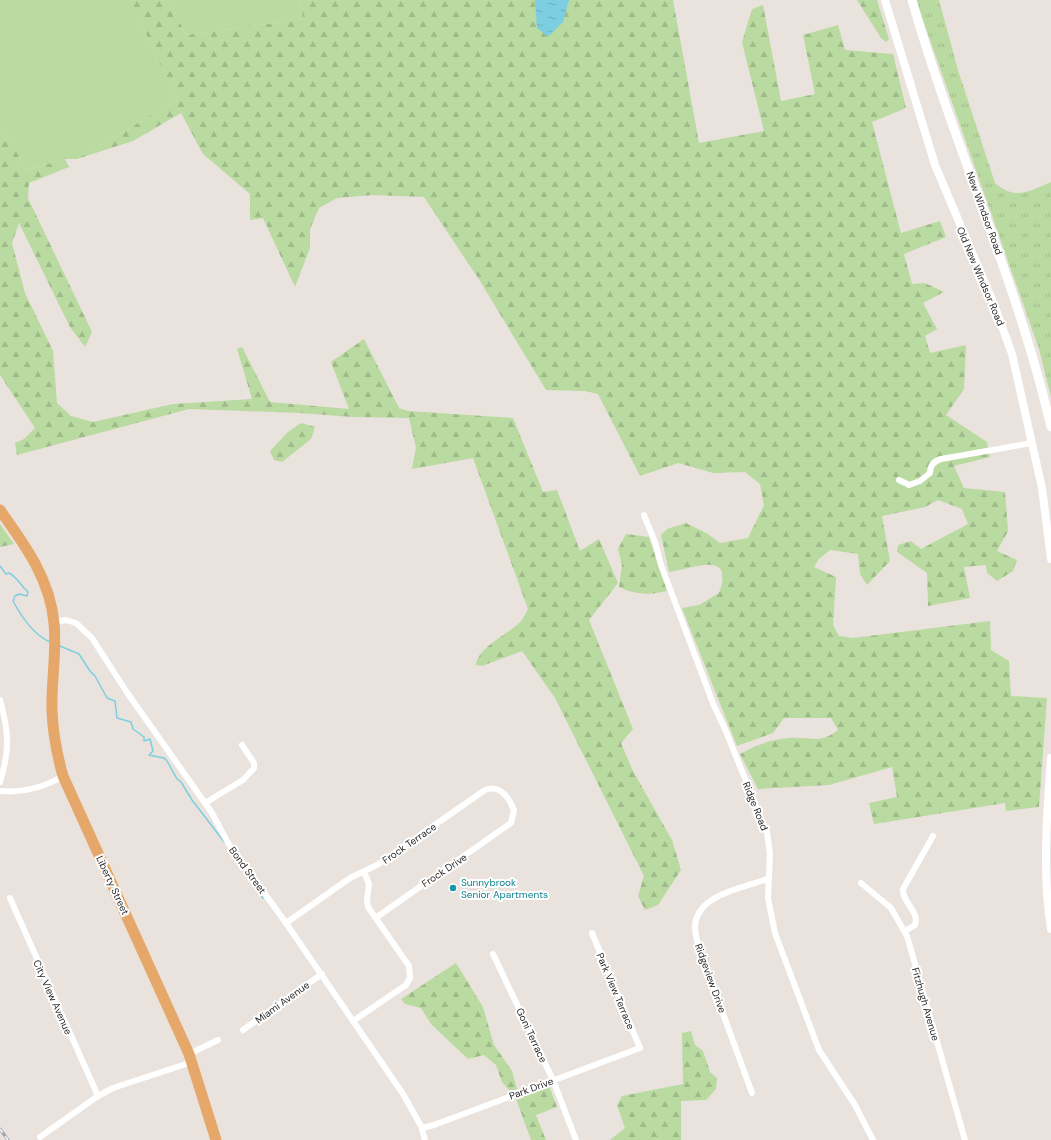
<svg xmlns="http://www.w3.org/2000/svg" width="1051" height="1140" viewBox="0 0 1051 1140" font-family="'DM Sans',sans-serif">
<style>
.grass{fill:#b9daa0}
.forest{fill:url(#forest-firs)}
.park{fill:url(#park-tufts)}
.water{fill:url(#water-ripples)}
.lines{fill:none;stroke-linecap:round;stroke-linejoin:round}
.stream{stroke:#7ccee0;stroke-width:1.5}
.minor{stroke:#fff;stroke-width:6}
.tertiary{stroke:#fff;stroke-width:8}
.secondary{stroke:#fff;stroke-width:9}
.trunk{stroke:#e6a86a;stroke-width:11}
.rail-casing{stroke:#a0a4b1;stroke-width:3}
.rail{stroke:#fff;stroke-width:1.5;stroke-dasharray:4.5;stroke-linecap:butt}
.culture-dot{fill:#0f9aa8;stroke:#fff;stroke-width:1.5}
.labels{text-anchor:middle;stroke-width:4;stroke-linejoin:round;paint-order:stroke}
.street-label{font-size:10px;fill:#292929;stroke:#fff}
.culture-label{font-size:10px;fill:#0d838f;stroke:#fff;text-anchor:start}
</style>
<defs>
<pattern id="forest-firs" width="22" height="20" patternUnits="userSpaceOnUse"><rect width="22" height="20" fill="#b9daa0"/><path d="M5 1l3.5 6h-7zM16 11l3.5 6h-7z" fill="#9fbb8a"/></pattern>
<pattern id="park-tufts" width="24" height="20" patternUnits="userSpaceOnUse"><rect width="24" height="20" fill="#b9daa0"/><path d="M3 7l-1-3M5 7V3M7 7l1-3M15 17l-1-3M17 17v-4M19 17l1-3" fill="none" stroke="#9fbb8a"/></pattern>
<pattern id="water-ripples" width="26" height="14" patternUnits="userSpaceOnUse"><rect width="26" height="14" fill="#7ccee0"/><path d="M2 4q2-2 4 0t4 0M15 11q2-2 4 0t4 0" fill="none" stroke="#6bb1c0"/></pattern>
</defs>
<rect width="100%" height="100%" fill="#eae3dd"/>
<!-- grass -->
<g class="grass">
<polygon points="0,0 130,0 177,100 77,159 65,159 26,170 12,142 0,131"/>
<polygon points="169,0 300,0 303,19 186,35"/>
</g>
<!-- forest -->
<g class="forest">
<path d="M130,0H169L186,35L303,19L300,0H673L699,143L764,131L742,42L752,9L763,5L781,101L815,94L803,35L838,25L845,50L893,54L906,108L872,122L901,233L940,221L946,237L904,254L912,284L925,283L944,292L923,303L937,329L925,336L930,353L966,345L964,389L946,415L987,442L990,457L954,466L964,488L1005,492L1008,531L997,551L1017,560L1013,571L997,581L987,573L986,565L964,567L970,598L928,606L927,573L897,552L898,545L911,541L921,549L968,524L962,509L938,500L925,507L882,516L890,561L867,585L860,574L858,554L830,550L819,559L814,567L836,577L833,625L839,636L853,638L990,621L991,650L1009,661L1011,696L1047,698L1039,807L1006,811L1005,803L874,824L869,803L897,797L892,767L829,785L758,789L740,754C757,745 771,739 790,738C811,736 819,745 838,730L831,718H784L773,733L737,746L682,608L699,605L719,593C735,549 693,569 669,572L661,535L667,529L686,523L708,534L720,543L748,538L764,505L760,484L745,472L713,473L678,463L640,476L598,394L585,391L546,390L480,281L424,197L373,195L337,198L319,208L310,229V248L295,287L263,218L250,220V194L203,154L181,113L133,141L77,159L177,100Z"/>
<polygon points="857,0 877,0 889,39 886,42 881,38"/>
<path d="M0,131L12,142L26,170L65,159L69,167L29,183L28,198L92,332L85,347L70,327L19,223L12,243L25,293L53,351L57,403L71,416L93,422L173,404L252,399L237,349L242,347L270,402L349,409L331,362L364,339L399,408L408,411L513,418L543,492L557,490L580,551L599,539L618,583L589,620L633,729L621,743L633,771L672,840L681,870L658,905L645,910L638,896L644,876L555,698L522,651L482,666L476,665C478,646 510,634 522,620C524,617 526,613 528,609L473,458L412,469L416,448L409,418L352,417L300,413L189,409L17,455L15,443L24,439L35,428L0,375Z"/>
<polygon points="301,423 315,427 311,439 282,462 274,460 270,451 288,432"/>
<polygon points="0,524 14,544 0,547"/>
<path d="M626,534L649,537L667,591C650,595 635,595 619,587L622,565L618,549Z"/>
<polygon points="456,963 483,1007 494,1045 512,1071 517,1089 510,1091 502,1082 496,1065 484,1055 468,1059 431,1024 421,1008 405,1004 401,999"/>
<polygon points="691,1031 695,1045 703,1051 710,1072 717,1078 716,1089 706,1100 681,1101 681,1140 610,1140 625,1128 617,1105 622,1096 683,1084 682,1033"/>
<polygon points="549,1086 557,1107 536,1115 546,1140 531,1140 516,1099"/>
</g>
<!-- park -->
<path class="park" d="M916,0H939L958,70L995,183C1016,201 1029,191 1051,182V397L1039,349Z"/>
<!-- water -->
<polygon class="water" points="535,0 569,0 563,22 549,36 546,35 537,28"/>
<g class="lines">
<!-- stream -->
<g class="stream">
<path d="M0,566L6,574L9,573C17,577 21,586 28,592L27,596L19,594L15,596L13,601C21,616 34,635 50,642"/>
<polyline points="60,646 79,654 90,671 95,676 107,698 115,701 117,718 131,722 133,729 144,737 144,741 150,739 153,751 149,755 164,758 167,761 177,779 181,782 192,800 225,843"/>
<polyline points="232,854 238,863"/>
<polyline points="242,868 263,898"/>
</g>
<!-- minor -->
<g class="minor">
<path d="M899,480L909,485L920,481L930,473C930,466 934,461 941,459L1032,443"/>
<polyline points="644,515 655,542 661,565 714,706 725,729 767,833 770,853 768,898 775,933 819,1050 855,1105 873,1140"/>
<polyline points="54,622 66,620 76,623 92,638 126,691 212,813 228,843 286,923 403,1094 421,1126 425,1140"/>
<path d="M0,700C9,732 10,750 0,782"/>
<path d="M0,791C24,793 43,788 63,776"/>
<polyline points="205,803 243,780 254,768 254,763 242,745"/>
<polyline points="861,883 891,908 907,936 965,1140"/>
<polyline points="10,898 98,1096"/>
<path d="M286,923L350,878L377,865L485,790C500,784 509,798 514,810L511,823L377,917"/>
<path d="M905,931L915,925C920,911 902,903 903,889L933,836"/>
<polyline points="493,954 553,1080 576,1140"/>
<polyline points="353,1021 406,985 410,978 409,966 368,907 367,900 369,884 364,872"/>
<polyline points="243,1030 322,974"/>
<polyline points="189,1054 218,1040"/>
<path d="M752,1093L699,948C697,941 695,933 695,926C697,894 744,888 767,879"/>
<polyline points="422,1128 434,1125 640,1048 592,933"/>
<polyline points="40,1137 98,1096 113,1088 192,1062"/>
</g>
<!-- tertiary -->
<g class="tertiary">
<polyline points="885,0 935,165 995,307 1012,354 1042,488 1051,559"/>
<path d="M1051,758C1047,815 1042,872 1051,929"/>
</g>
<!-- secondary -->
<path class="secondary" d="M912,0C953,144 1017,280 1051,427"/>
<!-- trunk -->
<path class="trunk" d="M0,510C25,545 50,579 54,623C57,653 51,681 52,711C53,733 57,755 63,776L189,1054L216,1140"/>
<!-- rail casing -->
<g class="rail-casing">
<polyline id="rail" points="0,1129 8,1140"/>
</g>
<!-- rail -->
<use href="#rail" class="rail"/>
</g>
<!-- markers -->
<circle class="culture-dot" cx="453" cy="888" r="4"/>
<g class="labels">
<!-- street labels -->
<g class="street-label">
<text transform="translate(985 213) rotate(70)" y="4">New Windsor Road</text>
<text transform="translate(981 276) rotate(67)" y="4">Old New Windsor Road</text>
<text transform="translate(756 806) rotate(68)" y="4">Ridge Road</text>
<text transform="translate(409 843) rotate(-35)" y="4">Frock Terrace</text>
<text transform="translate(248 870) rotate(54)" y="4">Bond Street</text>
<text transform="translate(444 870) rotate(-34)" y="4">Frock Drive</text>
<text transform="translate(113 885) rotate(65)" y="4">Liberty Street</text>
<text transform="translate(711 978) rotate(70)" y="4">Ridgeview Drive</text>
<text transform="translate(616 991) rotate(67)" y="4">Park View Terrace</text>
<text transform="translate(53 997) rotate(66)" y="4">City View Avenue</text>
<text transform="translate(282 1002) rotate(-36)" y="4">Miami Avenue</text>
<text transform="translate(926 1004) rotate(74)" y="4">Fitzhugh Avenue</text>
<text transform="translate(532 1035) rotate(65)" y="4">Goni Terrace</text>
<text transform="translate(531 1088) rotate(-20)" y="4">Park Drive</text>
</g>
<!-- culture labels -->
<g class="culture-label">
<text x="461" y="886">Sunnybrook<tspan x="461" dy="12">Senior Apartments</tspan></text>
</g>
</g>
</svg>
